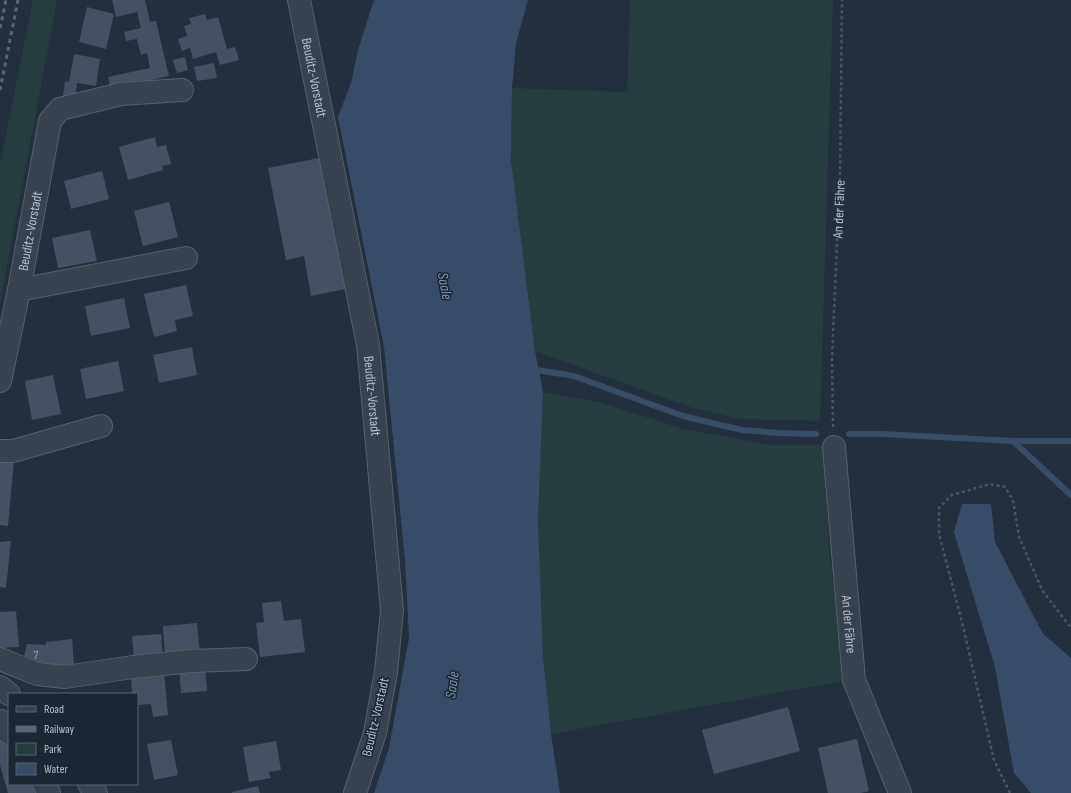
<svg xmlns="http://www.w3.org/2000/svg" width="1071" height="793" viewBox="0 0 1071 793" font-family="'Sofia Sans Condensed',sans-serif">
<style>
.green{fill:#263c3f}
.water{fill:#394c67}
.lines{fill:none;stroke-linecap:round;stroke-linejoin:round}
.stream{stroke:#394c67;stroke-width:6}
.building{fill:#455162}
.minor-casing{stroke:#565f6c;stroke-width:24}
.path{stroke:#44595c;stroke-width:2.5;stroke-dasharray:3 3;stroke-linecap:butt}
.minor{stroke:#38414e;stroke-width:22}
.rail{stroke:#5a6575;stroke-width:3;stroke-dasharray:4 4;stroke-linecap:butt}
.labels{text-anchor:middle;stroke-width:3;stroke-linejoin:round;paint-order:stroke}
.number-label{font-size:12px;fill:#98a1af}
.street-label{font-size:14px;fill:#b4bcc9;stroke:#1d2633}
.water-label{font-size:15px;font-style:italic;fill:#7c92b1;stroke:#1d2633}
</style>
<rect width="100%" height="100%" fill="#242f3e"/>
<!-- green -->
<g class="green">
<polygon points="33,0 57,0 0,303 0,165"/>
<polygon points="630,0 833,0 820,421 740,419 690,407 535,351 511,160 512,88 627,92"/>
<polygon points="543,392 599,402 683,429 772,445 824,445 829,554 848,680 551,734 543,655 538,522"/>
</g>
<!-- water -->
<g class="water">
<polygon points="374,0 528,0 516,43 512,88 511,160 535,351 543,392 538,521 543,655 551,734 560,793 374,793 389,748 409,638 405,560 384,347 338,117 351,83 358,50"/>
<polygon points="962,504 991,504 995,542 1043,634 1071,658 1071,793 1031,793 1014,773 995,667 954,532"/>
</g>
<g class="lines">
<!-- stream -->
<g class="stream">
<polyline points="531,369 574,376 683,416 720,425 742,430 778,433 816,434"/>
<polyline points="849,434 882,434 1013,441 1071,441"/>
<polyline points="1013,441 1071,495"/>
</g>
</g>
<!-- building -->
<g class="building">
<polygon points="112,0 145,0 150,22 156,21 169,76 111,89 108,77 150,68 147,53 141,55 137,39 126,41 124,32 141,28 137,12 116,17"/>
<polygon points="87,7 114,14 106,49 79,42"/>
<polygon points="205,14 207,20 218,17 227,49 235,47 239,60 220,65 216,52 193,59 190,48 182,51 178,39 187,36 184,26 191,24 189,18"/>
<polygon points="74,54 100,59 96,86 77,83 75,98 63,97 65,81 69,82"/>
<polygon points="185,57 188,70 177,73 173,60"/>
<polygon points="214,63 217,78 197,81 194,67"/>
<polygon points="155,137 157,147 166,145 171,164 162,166 163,170 128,180 119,147"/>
<polygon points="319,158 345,289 311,296 304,256 286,260 268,168"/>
<polygon points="102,171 109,199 71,209 64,181"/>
<polygon points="169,202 178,237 143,246 134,211"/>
<polygon points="90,230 97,261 58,268 52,238"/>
<polygon points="186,285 193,316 175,320 177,331 154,337 144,294"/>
<polygon points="124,298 130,328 91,336 85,306"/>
<polygon points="192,347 197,375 159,383 153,355"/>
<polygon points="118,361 124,391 86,399 80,369"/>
<polygon points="53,375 61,414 32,420 25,381"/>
<polygon points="0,458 14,460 8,526 0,525"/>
<polygon points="11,541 6,588 0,587 0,542"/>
<polygon points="281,601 284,621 301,619 305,652 260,657 256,623 264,622 262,603"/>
<polygon points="16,611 19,647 0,648 0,612"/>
<polygon points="197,623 200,654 165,657 163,626"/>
<polygon points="161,634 163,658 134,660 132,636"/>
<polygon points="72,639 74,666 49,668 22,664 27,644 46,645 46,642"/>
<polygon points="205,665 207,691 181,693 179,667"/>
<polygon points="164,672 168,715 153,717 151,704 137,705 137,694 132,694 131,675"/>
<polygon points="788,707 800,751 714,774 702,730"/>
<polygon points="0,733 9,747 9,784 32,784 36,793 8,793 0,765"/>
<polygon points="857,739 869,791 861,793 828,793 818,748"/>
<polygon points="171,740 178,775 154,780 147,744"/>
<polygon points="276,741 281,770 269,772 271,778 249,782 243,747"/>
<polygon points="258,786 260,793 232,793 232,792"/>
</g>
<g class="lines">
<!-- minor casing -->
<g class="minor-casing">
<g id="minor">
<path id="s2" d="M299,0L368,345L392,610L386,672L375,733L355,793"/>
<polyline points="19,290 186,258"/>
<path id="s3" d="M0,381L19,290L50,121L60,109L121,94L182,90"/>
<path id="s4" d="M834,447L854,680L900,793"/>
<polyline points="0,451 13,451 101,426"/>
<polyline points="0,659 37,674 65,677 133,667 192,661 246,659"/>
<polyline points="0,687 9,694"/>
<polyline points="0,721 9,733"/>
<polyline points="44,784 49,793"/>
<polyline points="89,784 96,793"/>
</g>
</g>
<!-- path -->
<g class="path">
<path id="s1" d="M833,427L832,358L840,176L842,0"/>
<polyline points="1010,793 994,760 962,622 939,534 939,508 952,495 990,484 1005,487 1013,500 1019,537 1042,590 1071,628"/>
</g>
<!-- minor -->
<use href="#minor" class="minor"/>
<!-- rail -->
<g class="rail">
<polyline points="0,28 6,0"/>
<polyline points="0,90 18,0"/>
</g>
</g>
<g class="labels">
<!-- number labels -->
<g class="number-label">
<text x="36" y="659">7</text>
</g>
<!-- street labels -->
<g class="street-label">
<text dy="5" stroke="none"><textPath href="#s2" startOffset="79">Beuditz-Vorstadt</textPath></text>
<text dy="5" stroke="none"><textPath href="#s1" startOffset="218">An der Fähre</textPath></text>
<text dy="5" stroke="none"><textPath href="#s3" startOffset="153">Beuditz-Vorstadt</textPath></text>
<text dy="5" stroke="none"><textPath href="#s2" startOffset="403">Beuditz-Vorstadt</textPath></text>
<text dy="5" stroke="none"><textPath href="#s4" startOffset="178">An der Fähre</textPath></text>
<text transform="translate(375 717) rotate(-77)" y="5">Beuditz-Vorstadt</text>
</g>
<!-- water labels -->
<g class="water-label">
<text transform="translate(445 286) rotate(80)" y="5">Saale</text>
<text transform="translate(452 685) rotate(-82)" y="5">Saale</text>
</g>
</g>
<!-- legend -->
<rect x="8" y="693" width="130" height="92" fill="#1d2633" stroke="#59626f"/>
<rect x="16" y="706" width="20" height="6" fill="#38414e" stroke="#59626f"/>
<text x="44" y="713" font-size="12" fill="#b4bcc9">Road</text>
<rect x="16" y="726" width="20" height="6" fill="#5a6575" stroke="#59626f"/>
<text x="44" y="733" font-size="12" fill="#b4bcc9">Railway</text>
<rect x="16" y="743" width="20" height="12" fill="#263c3f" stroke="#59626f"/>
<text x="44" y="753" font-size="12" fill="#b4bcc9">Park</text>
<rect x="16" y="763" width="20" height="12" fill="#394c67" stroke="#59626f"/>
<text x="44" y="773" font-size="12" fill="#b4bcc9">Water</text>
</svg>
